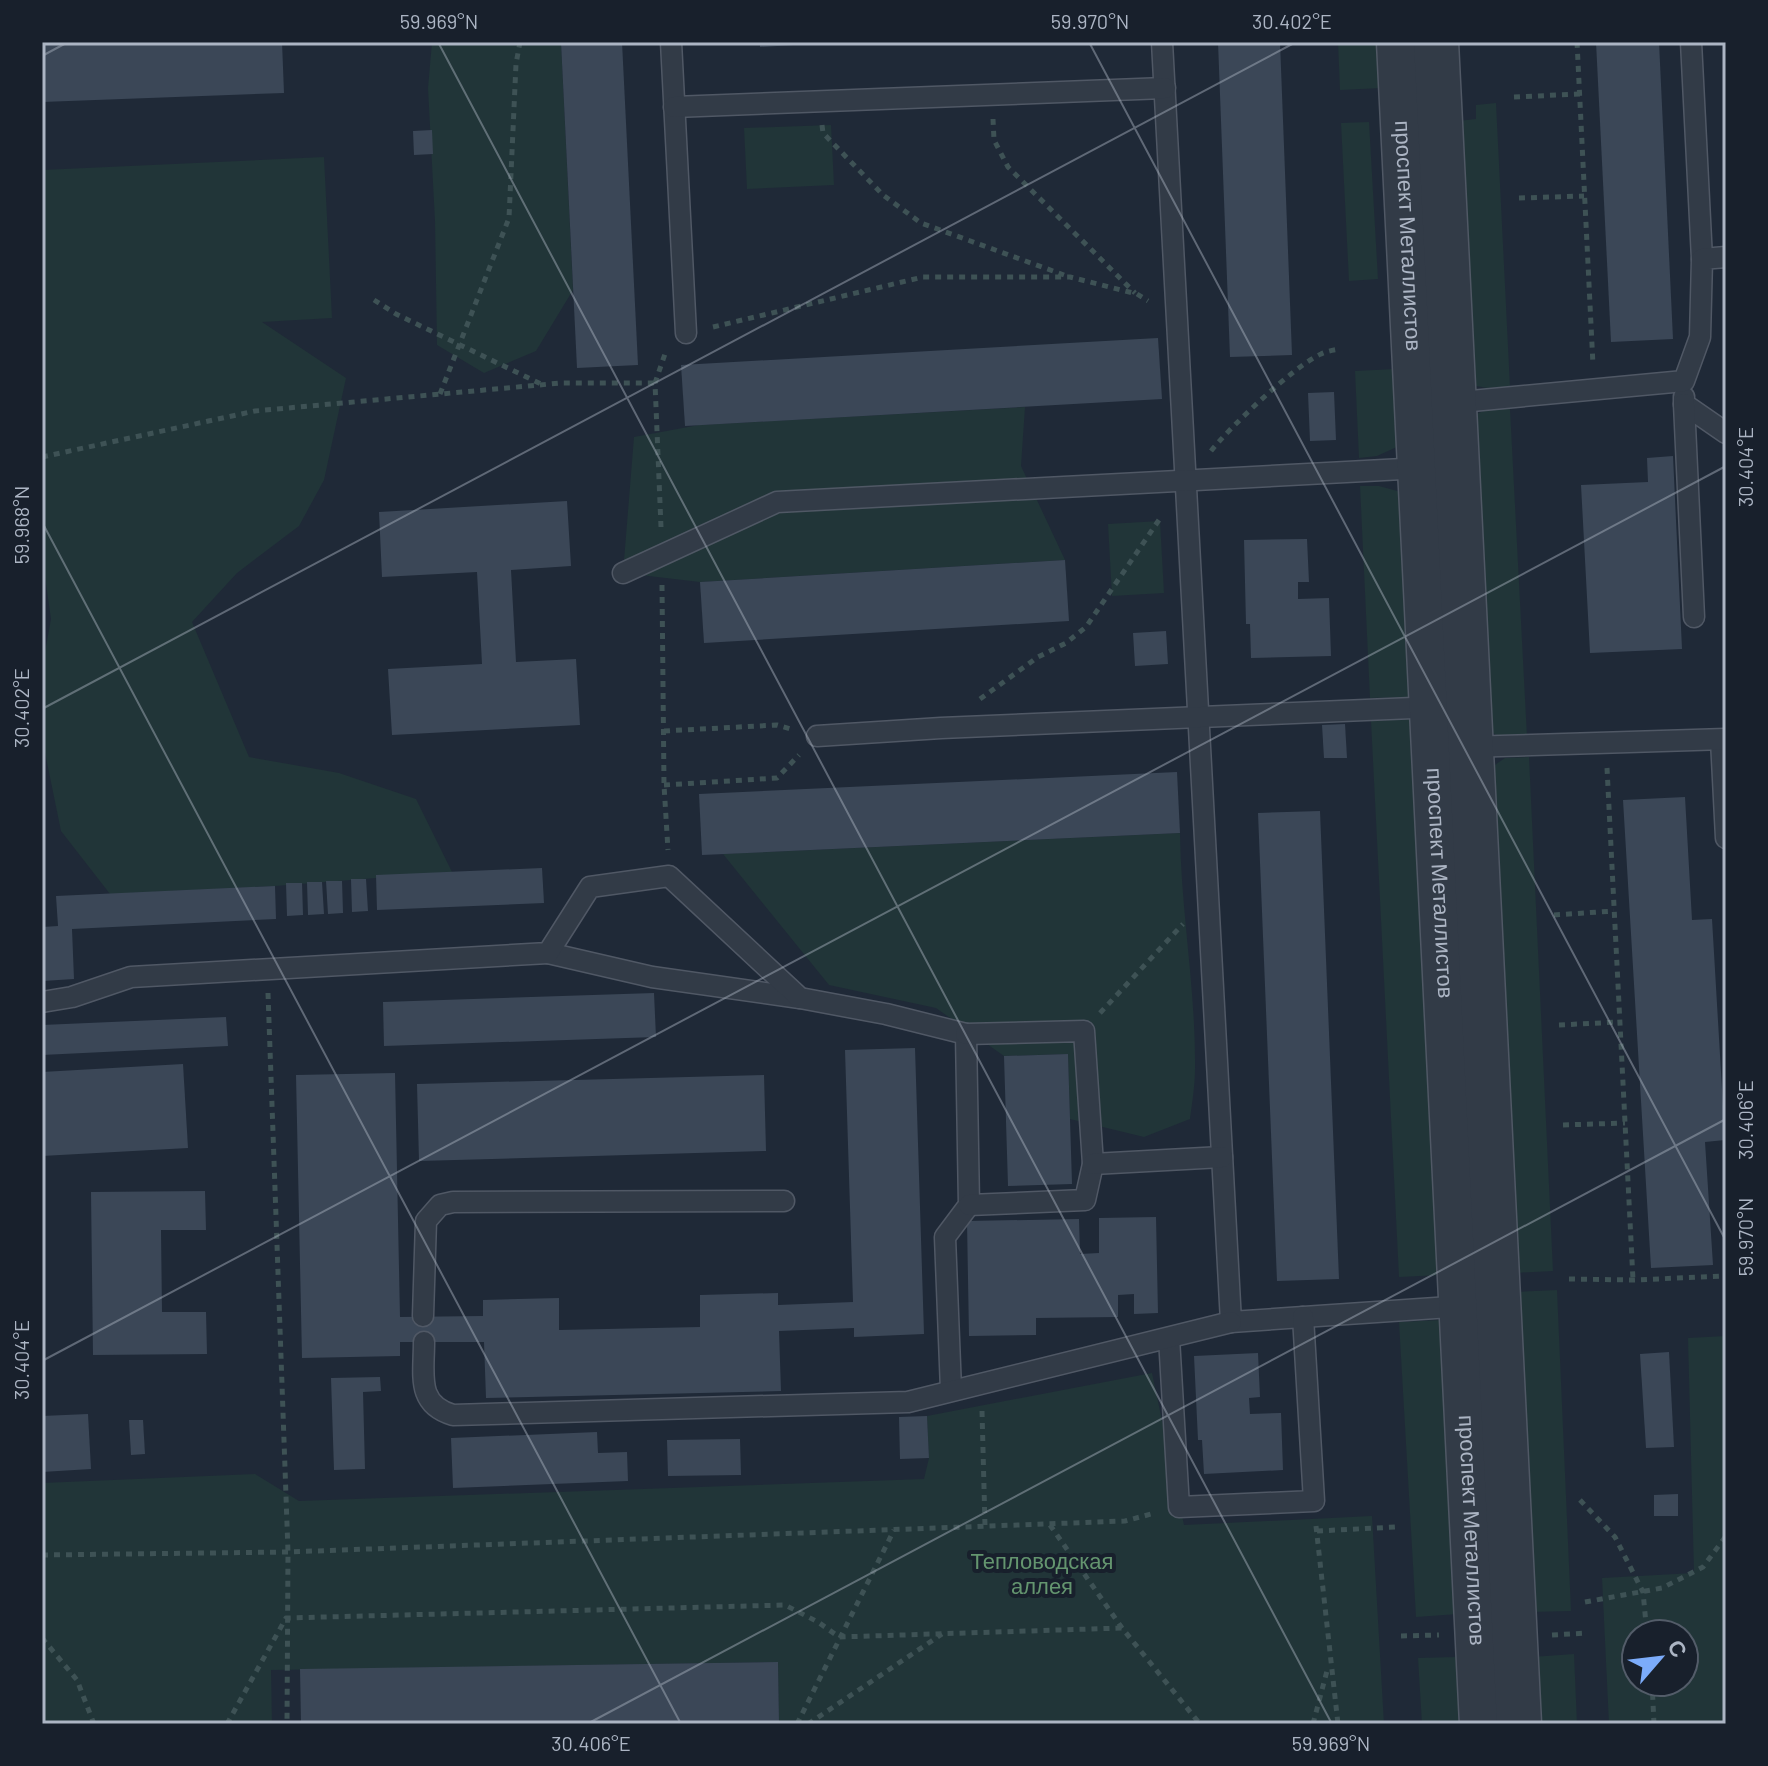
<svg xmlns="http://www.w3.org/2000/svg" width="1768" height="1766" viewBox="0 0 1768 1766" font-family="Barlow,sans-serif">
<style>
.green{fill:#213538;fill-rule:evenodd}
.building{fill:#3b4757}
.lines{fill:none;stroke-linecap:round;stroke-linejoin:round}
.service-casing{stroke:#505865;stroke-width:23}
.tertiary-casing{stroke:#505865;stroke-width:47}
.path{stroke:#3e5255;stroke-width:5;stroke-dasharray:6 6;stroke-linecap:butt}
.service{stroke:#323b47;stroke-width:20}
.tertiary{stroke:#323b47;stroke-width:44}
.ticks{fill:none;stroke:#acb5c4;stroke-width:2;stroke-opacity:0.45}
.labels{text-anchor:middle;stroke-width:8;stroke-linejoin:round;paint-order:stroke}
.street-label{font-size:22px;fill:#acb5c4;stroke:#18202c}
.park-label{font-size:22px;fill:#64956f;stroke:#18202c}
.neatline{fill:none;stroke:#acb5c4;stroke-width:3}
.ticks-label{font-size:20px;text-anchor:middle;fill:#acb5c4}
</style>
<rect width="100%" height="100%" fill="#1f2937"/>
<!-- green -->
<g class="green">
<polygon points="432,42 561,42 573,290 536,351 484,373 437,345 435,221 428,88"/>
<polygon points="1338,42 1378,42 1381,88 1340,90"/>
<polygon points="1496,103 1510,387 1487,388 1471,385 1458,121 1476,119 1476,105"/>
<polygon points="1369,122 1378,279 1349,281 1341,123"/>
<polygon points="831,125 834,185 747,189 744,128"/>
<polygon points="324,157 332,318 262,322 346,378 324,480 299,526 237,573 192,622 249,757 339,773 416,799 452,872 275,886 110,894 61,831 42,738 42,668 51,619 42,556 42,170"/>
<polygon points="1395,369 1399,446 1377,456 1359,458 1355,371"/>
<polygon points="1025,407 1021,466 1065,560 700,582 623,573 634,437 699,425"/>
<polygon points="1488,409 1510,409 1527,737 1503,739 1488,730 1472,416"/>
<polygon points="1360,486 1379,486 1401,492 1410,697 1370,698"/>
<polygon points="1160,521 1164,593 1112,596 1108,524"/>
<polygon points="1412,719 1440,1275 1399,1277 1371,721"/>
<polygon points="1529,757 1553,1271 1513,1273 1489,769 1505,758"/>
<path d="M1180,833C1181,912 1196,990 1195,1069C1195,1086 1192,1103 1190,1119L1144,1137L1070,1119L1068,1054L1004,1056L936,1008L829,985L723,854Z"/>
<polygon points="1557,1290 1571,1611 1530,1612 1515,1292"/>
<polygon points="1441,1320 1458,1614 1416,1617 1399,1322"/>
<path d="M1726,1336V1724H1609L1602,1578L1694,1573L1688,1338ZM1636,1634H1684V1682H1636Z"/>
<polygon points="1152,1373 1184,1525 1372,1516 1384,1724 779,1724 778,1662 271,1670 272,1724 42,1724 42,1483 255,1474 299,1501 924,1479 929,1458 927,1416"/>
<polygon points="1574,1654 1577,1724 1536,1724 1532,1657"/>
<polygon points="1457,1657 1461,1724 1422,1724 1418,1658"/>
</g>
<!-- building -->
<g class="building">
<polygon points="42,42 282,42 284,93 42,102"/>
<polygon points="561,42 622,42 638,365 577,368"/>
<polygon points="760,42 809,42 809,44 760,47"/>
<polygon points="1218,42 1280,42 1292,355 1230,357"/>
<polygon points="1596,42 1659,42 1673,339 1611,342"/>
<polygon points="432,130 433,154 414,155 413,131"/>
<polygon points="1158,338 1162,399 685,426 681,365"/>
<polygon points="1334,392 1336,440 1310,441 1308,393"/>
<polygon points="1673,456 1682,649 1590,653 1581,485 1648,482 1647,458"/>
<polygon points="567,501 571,566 511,570 516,662 576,659 580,725 392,735 388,669 482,664 477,572 382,577 379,512"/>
<polygon points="1307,539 1309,582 1298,582 1298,599 1329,598 1331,656 1251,658 1250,624 1246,624 1244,540"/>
<polygon points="1065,560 1069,621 704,643 700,582"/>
<polygon points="1166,631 1168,664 1135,666 1133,633"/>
<polygon points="1345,724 1347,758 1324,758 1322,725"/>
<polygon points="1177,772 1180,833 702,855 699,794"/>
<polygon points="1685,797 1692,920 1712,919 1725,1140 1705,1142 1713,1265 1651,1268 1623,800"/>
<polygon points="1320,811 1339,1279 1277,1281 1258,813"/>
<polygon points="542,868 544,903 377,910 376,875"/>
<polygon points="351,879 366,879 368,911 352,912"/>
<polygon points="326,881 342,881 343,913 328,914"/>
<polygon points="307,882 322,882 324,914 308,915"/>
<polygon points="286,883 302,883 303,915 287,916"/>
<polygon points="275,886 276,919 72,929 74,979 43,981 42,927 58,926 56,896"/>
<polygon points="654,993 656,1037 384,1046 383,1002"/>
<polygon points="226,1017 228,1046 42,1055 42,1025"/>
<polygon points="915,1048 924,1334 854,1337 854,1328 779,1331 781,1391 486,1398 484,1342 400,1342 400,1356 302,1358 296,1075 395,1073 400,1317 483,1316 483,1300 559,1298 559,1330 700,1327 700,1295 778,1293 778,1305 853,1302 845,1050"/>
<polygon points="1068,1054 1072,1184 1008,1186 1004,1056"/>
<polygon points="183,1064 188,1148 42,1156 42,1072"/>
<polygon points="764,1075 766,1151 419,1161 417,1084"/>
<polygon points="205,1191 206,1230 161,1230 162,1312 206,1312 207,1354 93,1355 91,1192"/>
<polygon points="1156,1217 1158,1313 1134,1314 1134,1294 1118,1295 1118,1317 1036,1318 1036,1335 969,1336 967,1221 1079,1219 1080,1254 1099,1253 1099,1218"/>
<polygon points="1669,1352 1674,1447 1646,1448 1640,1354"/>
<polygon points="1258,1353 1260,1397 1249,1398 1250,1414 1281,1413 1283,1470 1204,1474 1202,1440 1198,1440 1194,1356"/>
<polygon points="380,1377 381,1391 363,1392 365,1469 334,1470 331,1378"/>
<polygon points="88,1414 91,1469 42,1472 42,1416"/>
<polygon points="927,1416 929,1458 900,1459 899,1417"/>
<polygon points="129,1420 143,1420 145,1454 131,1455"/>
<polygon points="597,1432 598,1453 627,1452 628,1481 453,1488 451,1438"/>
<polygon points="740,1439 741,1475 668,1476 667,1440"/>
<polygon points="1678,1494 1678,1516 1654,1516 1654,1495"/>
<polygon points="778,1662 779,1722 301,1724 300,1669"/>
</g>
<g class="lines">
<!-- service casing -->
<g class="service-casing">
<g id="service">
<polyline points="671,42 686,333"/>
<polyline points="1162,42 1231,1322 1465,1306"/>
<polyline points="1691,42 1702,259"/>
<polyline points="674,107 1165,88"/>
<polyline points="1684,397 1684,404 1726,433"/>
<polyline points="1450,403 1684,381 1700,337 1702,259 1726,257"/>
<polyline points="1684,404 1694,617"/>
<polyline points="623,573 777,502 1422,468"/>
<polyline points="817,736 941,728 1437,707"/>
<polyline points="1721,740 1726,838"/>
<polyline points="1466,747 1726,739"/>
<polyline points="548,953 652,977 800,998"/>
<polyline points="42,1002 72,997 131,977 548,953 590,887 669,876 800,998 886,1014 966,1034 969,1205 945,1237 951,1390"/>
<polyline points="966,1034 1084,1031 1093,1164 1085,1200 969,1205"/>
<polyline points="1093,1164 1222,1157"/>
<polyline points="423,1316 426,1221 440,1205 453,1202 784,1201"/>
<polyline points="1169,1338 1179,1507 1314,1501 1303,1317"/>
<path d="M424,1342C424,1375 416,1404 453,1415L908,1402L1231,1322"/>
</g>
</g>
<!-- tertiary casing -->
<g class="tertiary-casing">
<g id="tertiary">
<path id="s1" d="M1399,42L1482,1724"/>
<polyline points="1436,42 1519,1724"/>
</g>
</g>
<!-- path -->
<g class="path">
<polyline points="1577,42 1593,365"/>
<polyline points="1514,97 1580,94"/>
<polyline points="993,119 994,140 1008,167 1135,293"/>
<polyline points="822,125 823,133 883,195 921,223 1064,275"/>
<polyline points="1519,198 1584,196"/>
<polyline points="374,300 396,314 541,384"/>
<polyline points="713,327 923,277 1070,277 1137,294 1148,301"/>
<polyline points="440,394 509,218 516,64 520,42"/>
<path d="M1211,451C1230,427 1294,366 1321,354C1327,351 1334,350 1340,349"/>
<polyline points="42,457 255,411 561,383 655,383"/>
<polyline points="661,527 655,383 666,351"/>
<polyline points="662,585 664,785 668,850"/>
<polyline points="980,699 1038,657 1066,643 1086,627 1161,517"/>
<polyline points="664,731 777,725 794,730"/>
<polyline points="1607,768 1633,1280"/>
<polyline points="664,785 777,778 799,755"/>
<polyline points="1554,915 1614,911"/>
<polyline points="268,993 288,1552 287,1724"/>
<polyline points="1100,1013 1183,924"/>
<polyline points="1559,1025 1619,1022"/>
<polyline points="1563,1125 1625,1123"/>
<polyline points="1569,1279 1633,1280 1726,1276"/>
<polyline points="1726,1371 1726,1409"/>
<polyline points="982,1411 985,1526"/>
<polyline points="1580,1500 1615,1537 1643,1592 1647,1634"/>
<polyline points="1050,1525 1122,1628 1200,1724"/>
<polyline points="1316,1526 1338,1724"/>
<polyline points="1317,1531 1396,1527"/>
<polyline points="42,1555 288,1552 1125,1521 1155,1513"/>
<polyline points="1585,1602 1662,1588 1703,1567 1726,1536"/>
<polyline points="1552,1635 1587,1633"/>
<polyline points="1401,1636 1439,1635"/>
<polyline points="42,1638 77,1680 94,1724"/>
<polyline points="1652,1682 1654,1724"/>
<polyline points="227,1724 286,1618 785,1605 818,1622 839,1637 1122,1628"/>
<polyline points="797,1724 894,1530"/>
<polyline points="808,1724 942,1634"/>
<polyline points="1313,1724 1328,1667"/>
</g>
<!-- service -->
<use href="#service" class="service"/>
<!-- tertiary -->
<use href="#tertiary" class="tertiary"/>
</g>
<!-- ticks -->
<path class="ticks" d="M438,42L1332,1724M1089,42L1726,1241M42,56L68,42M42,522L681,1724M42,709L1296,42M42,1361L1726,466M587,1724L1726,1119"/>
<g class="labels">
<!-- street labels -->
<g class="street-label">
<text dy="8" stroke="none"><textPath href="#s1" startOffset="194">проспект Металлистов</textPath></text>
<text dy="8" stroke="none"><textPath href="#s1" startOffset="842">проспект Металлистов</textPath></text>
<text dy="8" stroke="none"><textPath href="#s1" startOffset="1490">проспект Металлистов</textPath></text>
</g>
<!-- park labels -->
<g class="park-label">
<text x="1042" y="1569">Тепловодская<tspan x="1042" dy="25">аллея</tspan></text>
</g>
</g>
<!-- border -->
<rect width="1768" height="1766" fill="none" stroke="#18202c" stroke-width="88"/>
<!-- north arrow -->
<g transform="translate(1660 1658) rotate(62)"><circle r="38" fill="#18202c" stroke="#535c69" stroke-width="2"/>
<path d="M0-6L14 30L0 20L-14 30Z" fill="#7cacfa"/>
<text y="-12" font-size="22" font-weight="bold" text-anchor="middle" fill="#acb5c4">С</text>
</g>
<rect x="44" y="44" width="1680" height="1678" class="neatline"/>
<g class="ticks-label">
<text x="439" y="29">59.969°N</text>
<text x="1090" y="29">59.970°N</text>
<text x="1292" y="29">30.402°E</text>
<text transform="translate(1746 467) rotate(-90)" y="7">30.404°E</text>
<text transform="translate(22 525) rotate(-90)" y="7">59.968°N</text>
<text transform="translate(22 708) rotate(-90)" y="7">30.402°E</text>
<text transform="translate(1746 1120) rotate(-90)" y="7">30.406°E</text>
<text transform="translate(1746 1237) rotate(-90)" y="7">59.970°N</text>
<text transform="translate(22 1360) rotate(-90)" y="7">30.404°E</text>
<text x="591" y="1751">30.406°E</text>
<text x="1331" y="1751">59.969°N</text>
</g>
</svg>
